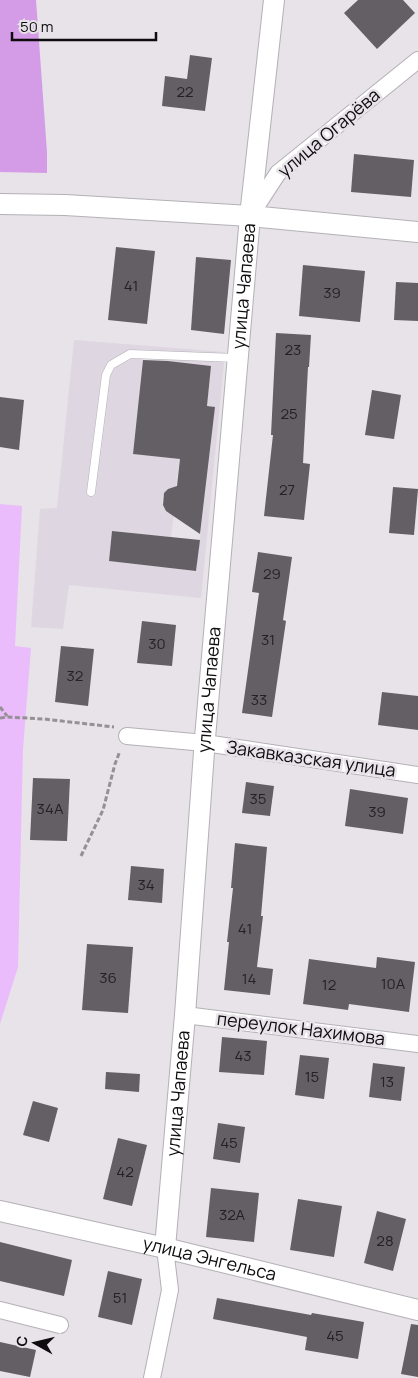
<svg xmlns="http://www.w3.org/2000/svg" width="418" height="1378" viewBox="0 0 418 1378" font-family="Manrope,sans-serif">
<style>
.built{fill:#ded6e1;fill-rule:evenodd}
.green{fill:#ebbcfb}
.forest{fill:#d49be6}
.building{fill:#635f64}
.lines{fill:none;stroke-linecap:round;stroke-linejoin:round}
.service-casing{stroke:#b4b1b6;stroke-width:9}
.minor-casing{stroke:#b4b1b6;stroke-width:18}
.tertiary-casing{stroke:#b4b1b6;stroke-width:22}
.path{stroke:#949094;stroke-width:3;stroke-dasharray:5 2.5;stroke-linecap:butt}
.service{stroke:#fff;stroke-width:8}
.minor{stroke:#fff;stroke-width:16}
.tertiary{stroke:#fff;stroke-width:20}
.labels{text-anchor:middle;stroke-width:5;stroke-linejoin:round;paint-order:stroke}
.number-label{font-size:15px;fill:#232124}
.street-label{font-size:18px;fill:#0e0c0e;stroke:#e7e3e8}
</style>
<rect width="100%" height="100%" fill="#e7e3e8"/>
<!-- built -->
<path class="built" d="M74,340L225,352L201,598L69,585L63,629L31,627L40,509L57,508ZM143,358L211,366L207,406L215,407L196,571L109,561L112,531L171,537L174,513H169L166,511L162,502L164,493L168,489L176,488L180,459L133,453L136,427L186,405L139,399Z"/>
<!-- green -->
<polygon class="green" points="0,504 22,506 15,646 31,648 23,749 18,967 0,1024"/>
<!-- forest -->
<polygon class="forest" points="0,0 36,0 47,152 47,173 0,172"/>
<!-- building -->
<g class="building">
<polygon points="358,0 403,0 415,13 377,49 344,13"/>
<polygon points="190,55 212,58 205,111 162,106 165,76 187,79"/>
<polygon points="354,154 414,160 411,197 351,192"/>
<polygon points="116,247 155,251 147,324 108,320"/>
<polygon points="196,257 231,260 224,334 191,330"/>
<polygon points="303,265 365,271 360,322 299,316"/>
<polygon points="396,282 418,283 418,321 394,320"/>
<polygon points="276,333 311,335 309,367 308,367 303,463 310,464 304,520 264,516 273,435 271,435"/>
<polygon points="143,360 168,361 211,366 207,406 215,407 200,534 166,511 163,505 164,493 168,489 177,486 180,459 133,454"/>
<polygon points="372,390 401,395 394,439 365,435"/>
<polygon points="0,397 24,400 19,450 0,447"/>
<polygon points="393,487 418,489 414,535 389,533"/>
<polygon points="112,531 200,540 196,571 109,561"/>
<polygon points="258,552 292,557 283,620 286,621 272,717 242,713 259,593 252,592"/>
<polygon points="142,621 176,625 172,666 137,663"/>
<polygon points="61,646 94,649 88,706 55,702"/>
<polygon points="382,692 418,696 418,730 378,725"/>
<polygon points="33,778 70,779 67,841 30,840"/>
<polygon points="246,782 274,786 270,816 242,813"/>
<polygon points="350,789 408,798 403,834 345,826"/>
<polygon points="235,843 267,847 261,916 263,916 257,967 273,969 270,995 224,990 229,942 227,942 233,888 231,888"/>
<polygon points="131,866 164,869 162,903 128,900"/>
<polygon points="87,944 133,947 128,1013 82,1010"/>
<polygon points="377,957 415,962 409,1012 349,1004 348,1010 303,1004 309,959 376,968"/>
<polygon points="222,1037 267,1041 264,1075 219,1072"/>
<polygon points="300,1055 329,1058 324,1099 295,1095"/>
<polygon points="373,1063 405,1067 401,1101 369,1097"/>
<polygon points="106,1072 140,1074 139,1092 105,1089"/>
<polygon points="33,1101 58,1108 49,1142 23,1135"/>
<polygon points="218,1123 245,1127 240,1163 213,1159"/>
<polygon points="118,1138 147,1145 132,1206 103,1199"/>
<polygon points="211,1188 259,1193 254,1242 206,1237"/>
<polygon points="298,1199 342,1206 334,1257 290,1250"/>
<polygon points="377,1211 406,1219 393,1271 364,1263"/>
<polygon points="0,1242 72,1260 64,1296 0,1281"/>
<polygon points="108,1271 142,1279 132,1325 98,1317"/>
<polygon points="217,1298 311,1315 312,1313 364,1322 358,1359 305,1350 307,1337 213,1319"/>
<polygon points="411,1324 418,1325 418,1377 401,1374"/>
<polygon points="0,1342 36,1350 30,1377 0,1371"/>
</g>
<g class="lines">
<!-- service casing -->
<g class="service-casing">
<polyline id="service" points="91,492 106,375 111,365 130,354 236,358"/>
</g>
<!-- minor casing -->
<g class="minor-casing">
<g id="minor">
<polyline points="250,216 278,173 418,60"/>
<polyline points="127,736 205,743 418,775"/>
<polyline points="185,1015 418,1044"/>
<polyline points="0,1310 60,1325"/>
<polyline points="152,1378 170,1290 165,1248"/>
</g>
</g>
<!-- tertiary casing -->
<g class="tertiary-casing">
<g id="tertiary">
<polyline points="0,204 65,205 250,216 418,232"/>
<path id="s1" d="M0,1211L165,1248L418,1310"/>
<path id="s2" d="M165,1248L185,1015L205,738L250,216L274,0"/>
</g>
</g>
<!-- path -->
<g class="path">
<polyline points="0,707 7,716"/>
<polyline points="0,718 8,717 44,719 114,727"/>
<polyline points="81,856 103,810 115,764 120,751"/>
</g>
<!-- service -->
<use href="#service" class="service"/>
<!-- minor -->
<use href="#minor" class="minor"/>
<!-- tertiary -->
<use href="#tertiary" class="tertiary"/>
</g>
<g class="labels">
<!-- number labels -->
<g class="number-label">
<text x="185" y="97">22</text>
<text x="131" y="291">41</text>
<text x="332" y="298">39</text>
<text x="293" y="355">23</text>
<text x="289" y="419">25</text>
<text x="287" y="495">27</text>
<text x="272" y="579">29</text>
<text x="268" y="645">31</text>
<text x="157" y="649">30</text>
<text x="75" y="681">32</text>
<text x="259" y="705">33</text>
<text x="258" y="804">35</text>
<text x="50" y="814">34А</text>
<text x="377" y="817">39</text>
<text x="146" y="890">34</text>
<text x="245" y="934">41</text>
<text x="108" y="983">36</text>
<text x="249" y="984">14</text>
<text x="393" y="989">10А</text>
<text x="329" y="990">12</text>
<text x="243" y="1061">43</text>
<text x="312" y="1082">15</text>
<text x="387" y="1087">13</text>
<text x="229" y="1148">45</text>
<text x="125" y="1177">42</text>
<text x="232" y="1220">32А</text>
<text x="385" y="1246">28</text>
<text x="120" y="1303">51</text>
<text x="335" y="1341">45</text>
</g>
<!-- street labels -->
<g class="street-label">
<text transform="translate(329 133) rotate(-40)" y="6">улица Огарёва</text>
<text dy="6" stroke="none"><textPath href="#s2" startOffset="965">улица Чапаева</textPath></text>
<text dy="6" stroke="none"><textPath href="#s2" startOffset="560">улица Чапаева</textPath></text>
<text transform="translate(311 759) rotate(8)" y="6">Закавказская улица</text>
<text transform="translate(301 1029) rotate(7)" y="6">переулок Нахимова</text>
<text dy="6" stroke="none"><textPath href="#s2" startOffset="155">улица Чапаева</textPath></text>
<text dy="6" stroke="none"><textPath href="#s1" startOffset="215">улица Энгельса</textPath></text>
</g>
</g>
<!-- north arrow -->
<g transform="translate(35 1343) rotate(278)" stroke="#e7e3e8" stroke-width="4" paint-order="stroke">
<path d="M0-4L9 19L0 12L-9 19Z" fill="#0e0c0e"/>
<text y="-8" font-size="14" font-weight="bold" text-anchor="middle" fill="#0e0c0e">С</text>
</g>
<!-- scale -->
<path d="M12 32v8h144v-8" fill="none" stroke="#0e0c0e" stroke-width="2.5"/>
<text x="20" y="32" font-size="15" fill="#0e0c0e" stroke="#e7e3e8" stroke-width="4" paint-order="stroke">50 m</text>
</svg>
